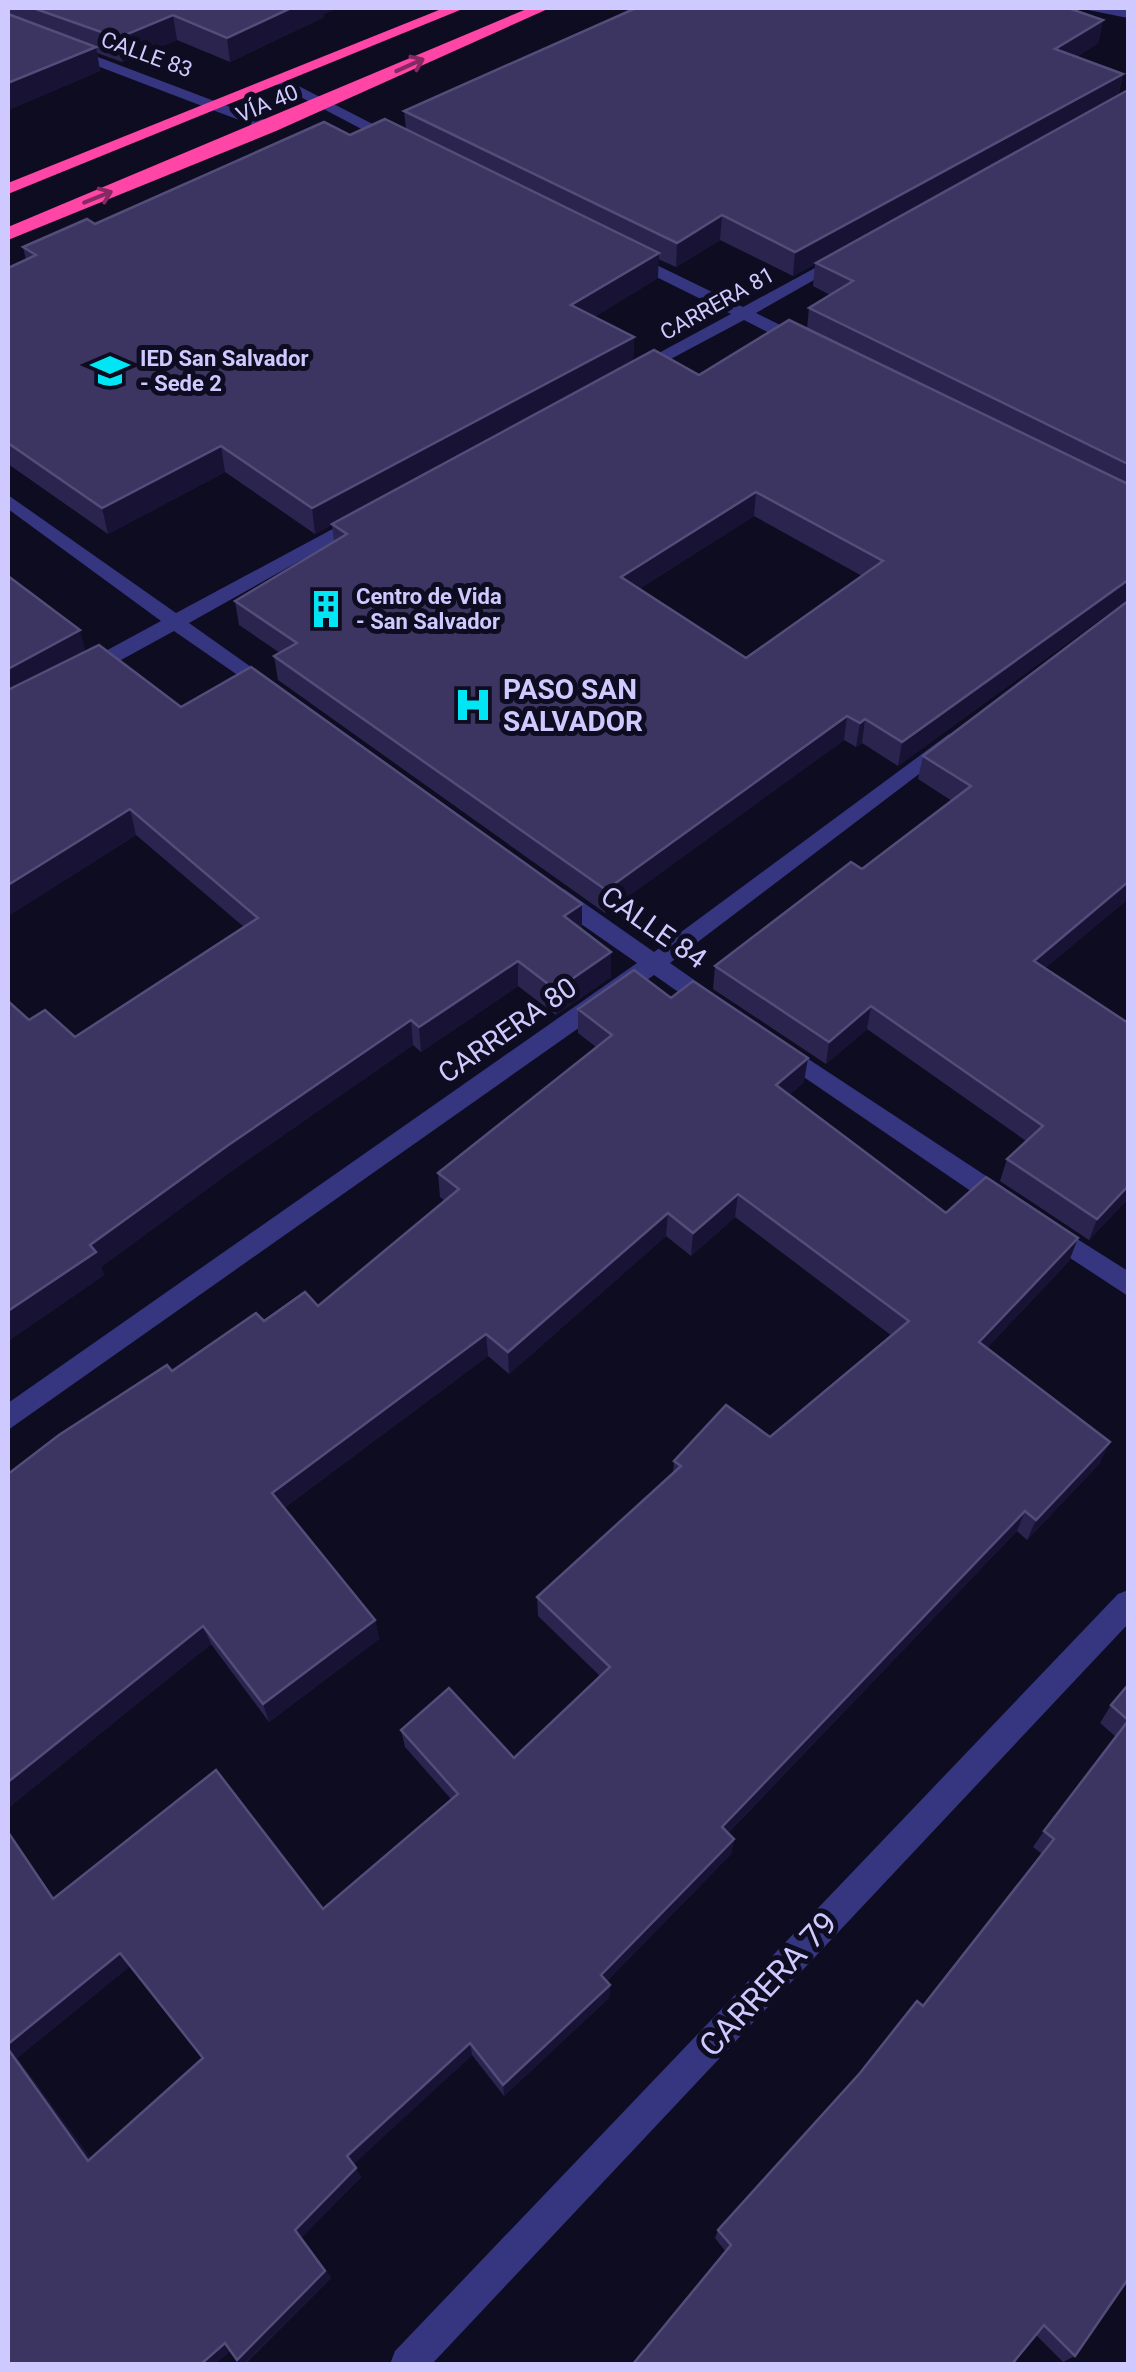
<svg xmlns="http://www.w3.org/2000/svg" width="1136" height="2372" viewBox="0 0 1136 2372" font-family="Roboto,sans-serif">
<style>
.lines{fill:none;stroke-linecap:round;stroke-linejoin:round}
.minor{fill:#353580;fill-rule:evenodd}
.highway{fill:#ff45a5;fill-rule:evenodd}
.wall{fill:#2a244e;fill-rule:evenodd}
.shaded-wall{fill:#181334}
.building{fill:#3c3561;stroke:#534d7a;stroke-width:2.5;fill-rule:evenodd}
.oneway{stroke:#862862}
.labels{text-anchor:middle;stroke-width:10;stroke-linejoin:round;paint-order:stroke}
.far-street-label{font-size:22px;fill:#cecaff;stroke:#0e0c20}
.far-poi-label{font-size:22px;font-weight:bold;fill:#cecaff;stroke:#0e0c20;text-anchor:start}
.poi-label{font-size:28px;font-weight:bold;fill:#cecaff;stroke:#0e0c20;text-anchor:start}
.street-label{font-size:28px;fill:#cecaff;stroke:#0e0c20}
.near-street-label{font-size:32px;fill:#cecaff;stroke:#0e0c20}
</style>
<rect width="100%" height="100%" fill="#0e0c20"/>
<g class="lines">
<!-- minor -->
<g class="minor">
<polygon points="1078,8 1128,10 1128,18"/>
<polygon points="8,23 275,124 277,127 265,130 8,32"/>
<polygon points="279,76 402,139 405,142 392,145 274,83 274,77"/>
<polygon points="624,255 636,255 743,307 837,256 851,259 756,313 811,340 811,348 799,348 744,320 637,377 631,376 631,368 731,314 624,261"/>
<polygon points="8,495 176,613 353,518 367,518 369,522 189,623 278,686 281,691 271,698 174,631 90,677 76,677 76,667 161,621 8,509"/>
<polygon points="949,734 956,736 956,746 670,963 720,998 724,1004 720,1010 704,1010 654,975 8,1430 8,1403 637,963 548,901 545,895 548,889 564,889 654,952"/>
<polygon points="778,1039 1015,1195 1019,1202 1015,1209 997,1209 770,1054 766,1048"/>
<polygon points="1047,1220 1128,1271 1128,1296 1038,1237 1034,1230 1038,1223"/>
<polygon points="1128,1590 1128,1624 432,2364 390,2364 395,2351 1118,1594"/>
</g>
<!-- highway -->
<g class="highway">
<polygon points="444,8 465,8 8,194 8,183"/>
<polygon points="529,8 550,8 276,131 8,240 8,227"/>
</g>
</g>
<!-- wall -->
<g class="wall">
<polygon points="8,8 337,8 324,14 324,17 230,62 177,40 122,62 97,53 100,71 8,110"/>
<path d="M1103,20L1098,43L1076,57L1123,74L1118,96L1128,90V599L898,766L862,743L856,747L844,740L605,913L278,680L274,656L280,653L239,625L235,601L334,542L332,525L315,534L225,472L108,534L8,464V268L26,260L23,247L95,224L350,135L406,129L404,111ZM720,240L793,276L815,264L813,286L830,295L809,308L807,328L699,375L633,362L634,337L594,317L658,278V259L676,267ZM754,516L862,576L746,658L639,589Z"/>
<polygon points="8,576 85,652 181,707 582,930 611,952 611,977 556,1015 518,986 421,1052 413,1045 233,1170 101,1267 104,1275 8,1341 8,1001 29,1020 75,1037 244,927 136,835 8,916"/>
<polygon points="1128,601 1128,899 1045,968 1128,1023 1128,1203 1126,1201 1089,1240 1000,1181 1007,1159 1026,1141 867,1029 826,1064 713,989 715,966 862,869 952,801 918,779 923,756"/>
<path d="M671,998L804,1082L789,1095L946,1213L1078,1238L1069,1261L987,1348L1100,1463L1027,1540L1017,1531L728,1833L734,1839L731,1854L606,1982L610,1985L609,1998L504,2096L472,2055L353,2164L361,2177L301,2238L331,2278L245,2364L230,2351L215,2364H8V1831L54,1898L323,1909L451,1799L405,1747L401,1730L514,1758L600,1676L538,1616L537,1597L673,1473L674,1461L770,1437L892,1336L735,1217L691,1256L666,1236L509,1374L488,1356L284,1508L375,1620L379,1639L269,1722L211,1644L8,1808L172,1371L264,1321L318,1306L445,1201L440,1197L438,1173L596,1047L578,1033V1009ZM130,1966L203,2058L91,2159L17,2058Z"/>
<polygon points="1128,1685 1128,2279 1075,2356 1063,2362 1036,2335 726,2252 715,2238 718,2230 923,2006 1042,1854 1033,1847 1044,1831 1116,1737 1100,1723 1111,1705"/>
</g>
<!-- shaded-wall -->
<g class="shaded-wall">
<polygon points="291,8 337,8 324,14 324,17 230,62 227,38"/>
<polygon points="173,15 177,40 122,62 118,38"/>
<polygon points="1103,20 1098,43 1050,73 1055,49"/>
<polygon points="96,47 100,71 8,110 8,83"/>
<polygon points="1123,74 1117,98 793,276 795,252"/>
<polygon points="722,215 720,240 676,267 677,243"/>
<polygon points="659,253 658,278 571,331 571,305"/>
<polygon points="634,337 633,362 315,534 312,508"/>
<polygon points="221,446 225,472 108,534 102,508"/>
<polygon points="756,492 754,516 620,601 621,577"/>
<polygon points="1128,580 1128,599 898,766 902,742"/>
<polygon points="80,630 87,657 8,700 8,669"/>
<polygon points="847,716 844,740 605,913 606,890"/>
<polygon points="865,719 862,743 856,747 860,723"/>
<polygon points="130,809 136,835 8,916 8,885"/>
<polygon points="1128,882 1128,899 1027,983 1034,961"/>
<polygon points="582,904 582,930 564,916"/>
<polygon points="611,952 611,977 556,1015 556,990"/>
<polygon points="518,961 518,986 421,1052 419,1027"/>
<polygon points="871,1006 867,1029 826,1064 829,1042"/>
<polygon points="411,1020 413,1045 233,1170 101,1267 104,1275 8,1341 8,1311 90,1245 227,1146"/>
<polygon points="808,1058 804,1082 773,1109 776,1085"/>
<polygon points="1128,1186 1128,1194 1126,1201 1089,1240 1097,1219"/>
<polygon points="738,1194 735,1217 691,1256 693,1233"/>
<polygon points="668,1213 666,1236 509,1374 508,1352"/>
<polygon points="1078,1238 1069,1261 972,1364 979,1342"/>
<polygon points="486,1334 488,1356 277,1513 272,1493"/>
<polygon points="1110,1442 1100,1463 1027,1540 1036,1520"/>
<polygon points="1025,1511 1017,1531 719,1842 722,1827"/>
<polygon points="375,1620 379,1639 269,1722 263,1704"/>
<polygon points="203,1626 211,1644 8,1808 8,1782"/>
<polygon points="734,1839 731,1854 600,1988 601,1975"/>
<polygon points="120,1953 130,1966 17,2058 99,2170 88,2161 8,2049 8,2044"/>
<polygon points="610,1985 609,1998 504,2096 503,2085"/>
<polygon points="470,2043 472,2055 352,2166 347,2156"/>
<polygon points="356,2168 361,2177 301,2238 331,2278 244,2364 237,2360 295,2230"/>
<polygon points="225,2343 233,2348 215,2364 201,2364"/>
</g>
<!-- building -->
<g class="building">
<polygon points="33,8 291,8 227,38 173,15 118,38"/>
<polygon points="636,8 1068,8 1103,20 1055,49 1123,74 795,252 722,215 677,243 404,111"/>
<polygon points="8,14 96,47 8,83"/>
<polygon points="1128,90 1128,464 809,308 853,281 816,263"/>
<polygon points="385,119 659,253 571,305 634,337 312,508 221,446 102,508 8,443 8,268 36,255 23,247 87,219 95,224 324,122 350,135"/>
<path d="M789,320L1128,484V580L902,742L865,719L860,723L847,716L606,890L274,656L297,643L235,601L347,534L332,524L654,350L699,375ZM756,492L883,561L746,658L621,577Z"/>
<polygon points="8,576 80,630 8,669"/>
<polygon points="1128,601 1128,882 1034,961 1128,1023 1128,1186 1097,1219 1007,1159 1043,1126 871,1006 829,1042 715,966 851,862 862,869 971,786 923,756"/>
<polygon points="99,645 181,707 251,667 582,904 564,916 611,952 556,990 518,961 419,1027 411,1020 227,1146 90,1245 96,1252 8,1311 8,1001 29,1020 45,1010 75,1037 258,918 130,809 8,885 8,690"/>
<polygon points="634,970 671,998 693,981 808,1058 776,1085 946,1213 986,1177 1078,1238 979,1342 1110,1442 1036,1520 1025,1511 722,1827 734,1839 601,1975 610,1985 503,2085 470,2043 347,2156 356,2168 295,2230 325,2271 237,2360 225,2343 201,2364 8,2364 8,2049 88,2161 203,2058 120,1953 8,2044 8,1832 53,1899 216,1770 323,1909 458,1794 401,1730 449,1688 514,1758 610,1667 537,1597 681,1466 674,1461 726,1405 770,1437 909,1321 738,1194 693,1233 668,1213 508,1352 486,1334 272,1493 375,1620 263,1704 203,1626 8,1782 8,1474 59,1435 167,1365 172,1371 256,1313 264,1321 305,1292 318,1306 459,1189 438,1173 612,1035 578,1009"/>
<polygon points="1128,1685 1128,1720 1111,1705"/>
<polygon points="1128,1721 1128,2279 1075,2356 1044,2325 1012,2364 633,2364 731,2245 718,2230 860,2073 917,2001 923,2006 1054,1839 1044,1831"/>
</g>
<!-- one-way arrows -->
<defs><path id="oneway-shaft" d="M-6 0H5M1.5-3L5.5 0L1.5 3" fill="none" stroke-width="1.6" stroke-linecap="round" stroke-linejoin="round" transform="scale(2.5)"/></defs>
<g class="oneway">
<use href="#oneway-shaft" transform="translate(410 65) rotate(-24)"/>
<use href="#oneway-shaft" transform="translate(98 197) rotate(-22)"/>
</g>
<!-- icons -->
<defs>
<g id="school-bare" transform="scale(3)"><path d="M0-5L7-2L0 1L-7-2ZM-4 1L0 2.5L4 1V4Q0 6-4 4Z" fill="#00e6f5" stroke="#0e0c20" stroke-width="2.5" paint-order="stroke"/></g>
<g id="building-bare" transform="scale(3)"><path d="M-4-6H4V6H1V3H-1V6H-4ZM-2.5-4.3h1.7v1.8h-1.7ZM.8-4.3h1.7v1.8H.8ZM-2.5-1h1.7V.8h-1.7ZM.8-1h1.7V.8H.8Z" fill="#00e6f5" stroke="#0e0c20" stroke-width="2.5" paint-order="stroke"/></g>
<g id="hospital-bare" transform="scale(3)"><path d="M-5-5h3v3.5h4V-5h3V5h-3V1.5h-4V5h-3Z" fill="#00e6f5" stroke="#0e0c20" stroke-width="2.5" paint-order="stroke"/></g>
</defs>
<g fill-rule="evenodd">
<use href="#school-bare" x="110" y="371"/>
<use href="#building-bare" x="326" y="609"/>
<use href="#hospital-bare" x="473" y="705"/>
</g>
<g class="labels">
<!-- far-street labels -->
<g class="far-street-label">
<text transform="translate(147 54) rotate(20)" y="8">CALLE 83</text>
<text transform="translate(267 103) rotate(-23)" y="8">VÍA 40</text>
<text transform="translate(717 303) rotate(-29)" y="8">CARRERA 81</text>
</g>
<!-- far-poi labels -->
<g class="far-poi-label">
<text x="140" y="366">IED San Salvador<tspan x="140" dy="25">- Sede 2</tspan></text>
<text x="356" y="604">Centro de Vida<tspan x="356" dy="25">- San Salvador</tspan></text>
</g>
<!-- poi labels -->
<g class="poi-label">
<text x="503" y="699">PASO SAN<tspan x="503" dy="32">SALVADOR</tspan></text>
</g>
<!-- street labels -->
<g class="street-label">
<text transform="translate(654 927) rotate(35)" y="10">CALLE 84</text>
<text transform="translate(507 1030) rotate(-35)" y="10">CARRERA 80</text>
</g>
<!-- near-street labels -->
<g class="near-street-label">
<text transform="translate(768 1984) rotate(-47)" y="11">CARRERA 79</text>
</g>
</g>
<!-- border -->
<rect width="1136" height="2372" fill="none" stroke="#cecaff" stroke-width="20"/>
</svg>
